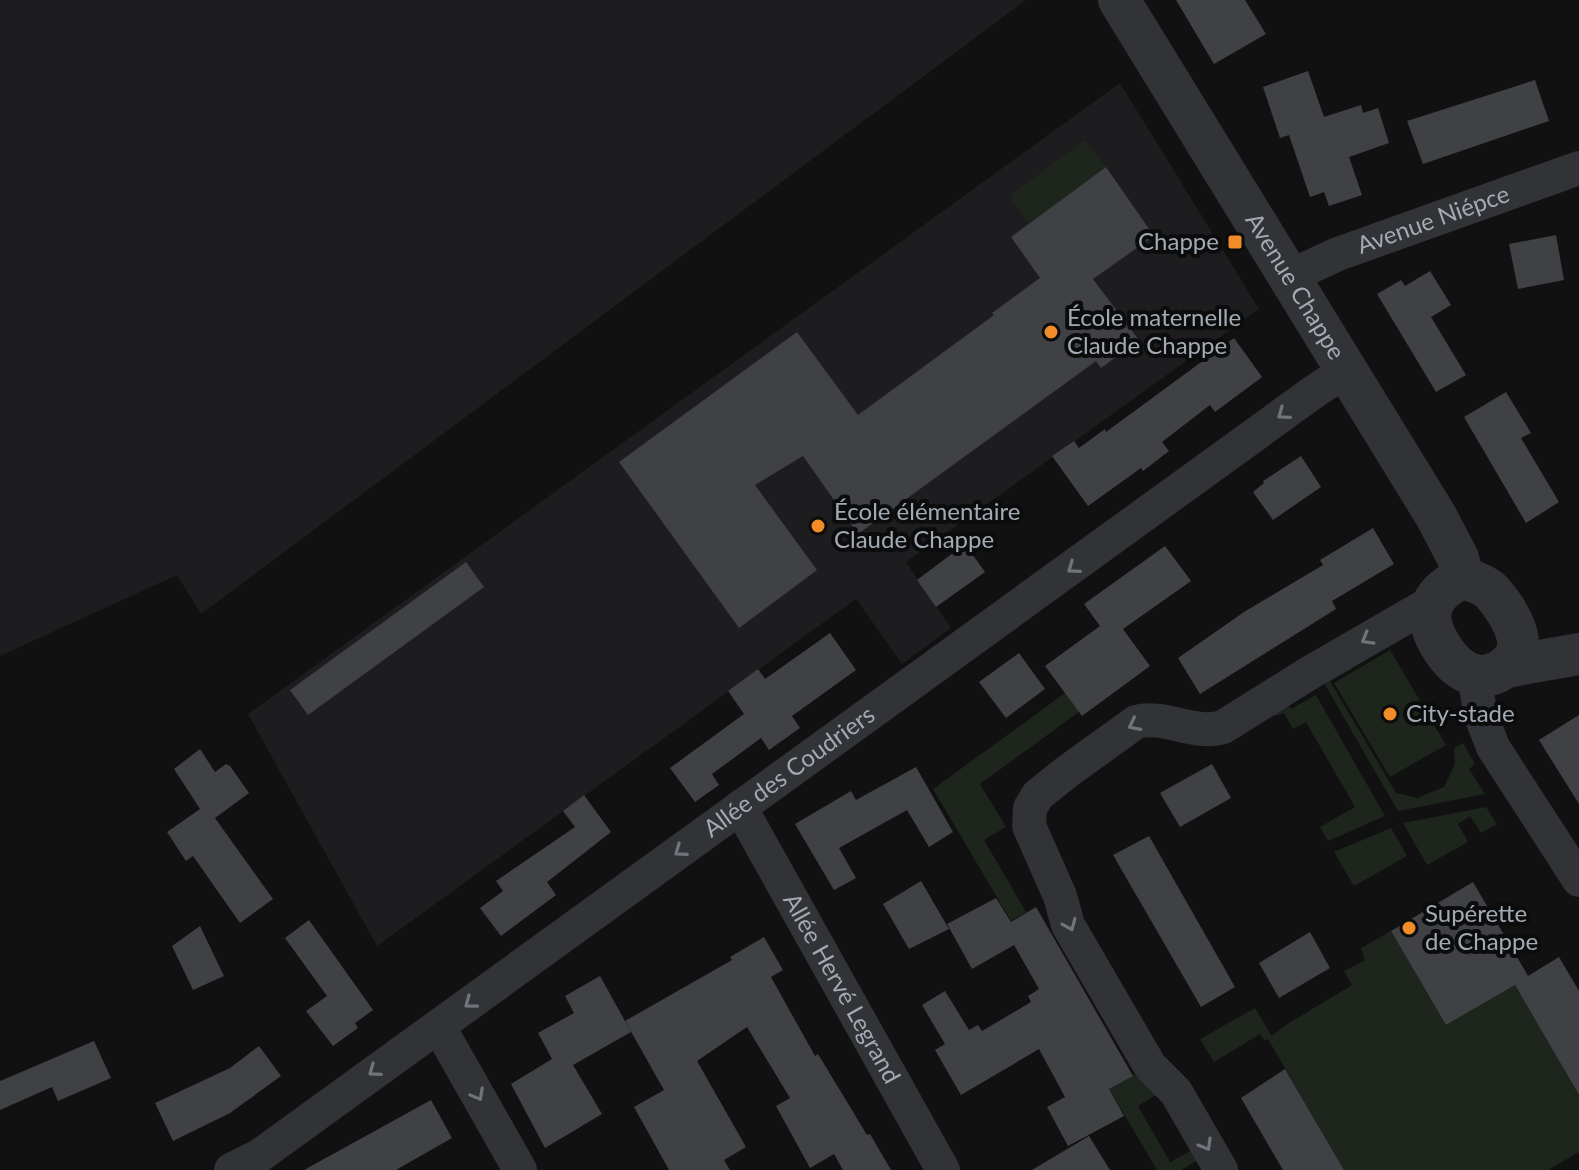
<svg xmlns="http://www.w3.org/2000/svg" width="1579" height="1170" viewBox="0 0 1579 1170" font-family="Lato,sans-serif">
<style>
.built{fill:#1d1d1f}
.green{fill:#1d251d}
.building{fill:#3f4145}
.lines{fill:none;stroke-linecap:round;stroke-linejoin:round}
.minor{stroke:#323337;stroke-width:34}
.tertiary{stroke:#323337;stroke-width:42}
.oneway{stroke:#70747b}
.poi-dot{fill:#f28c28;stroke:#0c0c0d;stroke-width:3}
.labels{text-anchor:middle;stroke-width:8;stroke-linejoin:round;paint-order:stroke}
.street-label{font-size:24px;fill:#a2aab3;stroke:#0c0c0d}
.poi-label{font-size:24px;fill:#a2aab3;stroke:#0c0c0d;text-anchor:start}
</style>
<rect width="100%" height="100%" fill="#111112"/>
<!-- built -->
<g class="built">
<polygon points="0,0 1026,0 201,614 177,575 0,656"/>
<polygon points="1120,83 1259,309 906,562 951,628 902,664 856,599 377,946 248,714"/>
</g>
<!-- green -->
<g class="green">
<polygon points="1085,140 1106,167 1029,224 1011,198 1012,194"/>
<polygon points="1390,650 1446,745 1390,777 1334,683"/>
<polygon points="1349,664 1352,669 1330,681 1396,793 1417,798 1444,787 1455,764 1454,748 1463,743 1475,764 1469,769 1485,794 1398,811 1321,678"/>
<polygon points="1065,693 1079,712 980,784 1006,827 984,840 1026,912 1011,921 933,789"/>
<polygon points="1316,695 1385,816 1328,841 1320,827 1355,807 1306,722 1293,729 1284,713 1275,716 1275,711 1286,701 1291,709"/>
<polygon points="1486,807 1497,824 1481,833 1470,816 1458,824 1468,842 1427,865 1403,823"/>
<polygon points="1391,828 1407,856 1354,886 1334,852"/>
<polygon points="1391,931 1446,1025 1515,985 1579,1095 1579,1152 1548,1170 1344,1170 1268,1039 1265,1041 1260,1034 1214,1062 1200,1039 1255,1008 1272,1036 1284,1026 1352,985 1344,971 1365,960 1361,948"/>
<polygon points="1134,1075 1159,1093 1138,1106 1170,1162 1192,1150 1198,1160 1181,1170 1157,1170 1109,1089"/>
</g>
<!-- building -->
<g class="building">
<polygon points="1176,0 1245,0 1266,34 1214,64"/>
<polygon points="1308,71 1324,117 1361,105 1363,113 1378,108 1389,143 1349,157 1362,195 1329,206 1324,192 1310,197 1289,135 1280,138 1263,87"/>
<polygon points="1535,80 1549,121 1423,164 1407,121"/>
<polygon points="1106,167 1154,236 1093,279 1139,340 1101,368 1096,361 858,534 803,456 755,485 817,570 739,628 619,462 797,332 858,415 994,315 992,313 1040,278 1011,237"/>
<polygon points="1556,235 1564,280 1518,289 1509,244"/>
<polygon points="1430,271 1451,305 1431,317 1466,375 1436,392 1377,294 1401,280 1405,286"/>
<polygon points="1234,338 1262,377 1215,412 1210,405 1162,442 1169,451 1143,471 1141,468 1088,506 1052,456 1074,441 1079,448 1105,429 1106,432"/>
<polygon points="1506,392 1531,433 1521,438 1559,502 1526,523 1464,417"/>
<polygon points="1301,456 1321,487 1273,520 1253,492 1264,483 1263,481"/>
<polygon points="1373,528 1394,564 1332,601 1336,609 1200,694 1178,658 1244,612 1323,565 1320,560"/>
<polygon points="965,544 985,572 936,607 917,580"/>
<polygon points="1165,546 1191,581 1123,629 1150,666 1082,716 1045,666 1100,626 1084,604"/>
<polygon points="466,562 484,587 308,715 290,690"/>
<polygon points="830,633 856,670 792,716 800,728 769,750 761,738 712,774 719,785 695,802 670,768 744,714 728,691 758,669 765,679"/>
<polygon points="1019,653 1045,689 1006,718 979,682"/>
<polygon points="1579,715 1579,804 1539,740"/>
<polygon points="200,749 215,772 226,764 230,766 249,793 215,818 273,899 240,923 193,856 186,861 167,832 200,809 174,769"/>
<polygon points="1212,764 1231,798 1180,827 1160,793"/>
<polygon points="916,767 953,832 929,847 907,810 839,848 856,878 834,890 795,824 851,791 856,800"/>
<polygon points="584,795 611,832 547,882 556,895 501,936 480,908 503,891 496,881 575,827 563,811"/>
<polygon points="1149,836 1235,987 1201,1007 1113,855"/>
<polygon points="921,881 949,929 909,949 883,904"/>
<polygon points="1473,882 1528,976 1559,957 1579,991 1579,1095 1515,985 1446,1025 1391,931"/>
<polygon points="996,898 1011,922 1036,907 1133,1076 1109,1089 1124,1116 1068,1146 1047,1107 1065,1097 1039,1049 961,1095 935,1050 945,1044 922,1005 945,991 969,1030 978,1025 982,1031 1031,1002 1028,996 1039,989 1014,945 972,969 947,924"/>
<polygon points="309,920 373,1010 355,1023 358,1028 333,1046 306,1011 327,996 285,938"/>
<polygon points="200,926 224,976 193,990 172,946"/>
<polygon points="1310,932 1330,968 1279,998 1259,963"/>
<polygon points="764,937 783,970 771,977 815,1056 818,1054 867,1135 870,1134 891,1170 843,1170 834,1154 810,1168 776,1106 790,1098 747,1027 697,1061 746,1147 724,1160 730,1170 669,1170 634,1107 664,1090 625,1021 732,960 730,957"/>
<polygon points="600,976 631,1032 573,1065 602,1114 545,1148 511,1084 552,1059 538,1033 574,1013 565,996"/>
<polygon points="94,1041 111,1078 58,1101 52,1087 0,1110 0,1081"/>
<polygon points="259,1046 281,1076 230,1113 173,1141 155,1103 230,1068"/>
<polygon points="1285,1069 1344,1170 1283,1170 1241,1098"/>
<polygon points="431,1100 452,1138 396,1170 304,1170"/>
<polygon points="1089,1136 1110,1170 1032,1170"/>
</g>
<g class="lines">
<!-- minor -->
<g class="minor">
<path id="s1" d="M1290,276L1338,254L1579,168"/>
<polyline points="1474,676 1481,716 1493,747 1579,880"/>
<path id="s2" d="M740,807L943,1170"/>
<polyline points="439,1027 520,1170"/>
<path id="s3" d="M231,1170L259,1156L1315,391L1347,370"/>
<path d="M1221,1170L1176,1092L1150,1066L1068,925L1060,896L1029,826L1030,808L1038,795L1068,771L1136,722C1164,714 1195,736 1223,727L1311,672L1434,601"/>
</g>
<!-- tertiary -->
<g class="tertiary">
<path id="s4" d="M1119,0L1436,516L1458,558L1463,578"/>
<path d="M1463,578C1473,581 1483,584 1491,591C1506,608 1530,642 1511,662C1487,686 1461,676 1444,651C1422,619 1426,594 1463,578Z"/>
<polyline points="1506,667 1579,654"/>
</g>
</g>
<!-- one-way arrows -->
<defs><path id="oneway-chevron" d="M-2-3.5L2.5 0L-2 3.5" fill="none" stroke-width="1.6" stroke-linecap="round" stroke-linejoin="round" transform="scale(2)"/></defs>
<g class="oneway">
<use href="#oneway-chevron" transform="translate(1283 414) rotate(144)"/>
<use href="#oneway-chevron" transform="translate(1073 568) rotate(144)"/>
<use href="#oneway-chevron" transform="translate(1367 639) rotate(150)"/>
<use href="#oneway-chevron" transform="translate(1134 725) rotate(153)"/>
<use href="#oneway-chevron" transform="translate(680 851) rotate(144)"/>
<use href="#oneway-chevron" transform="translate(1070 925) rotate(67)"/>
<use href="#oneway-chevron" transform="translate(470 1003) rotate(143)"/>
<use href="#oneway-chevron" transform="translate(374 1071) rotate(144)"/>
<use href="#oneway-chevron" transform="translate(478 1095) rotate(61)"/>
<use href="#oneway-chevron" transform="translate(1206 1145) rotate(60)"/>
</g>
<!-- markers -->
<g class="poi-dot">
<rect x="1227" y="234" width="16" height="16" rx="4"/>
<circle cx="1051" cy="332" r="8"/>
<circle cx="818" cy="526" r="8"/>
<circle cx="1390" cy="714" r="8"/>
<circle cx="1409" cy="928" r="8"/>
</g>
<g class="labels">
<!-- street labels -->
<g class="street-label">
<text dy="8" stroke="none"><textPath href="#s1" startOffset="154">Avenue Niépce</textPath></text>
<text dy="8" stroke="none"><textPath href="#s4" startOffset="336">Avenue Chappe</textPath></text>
<text dy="8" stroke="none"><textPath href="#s3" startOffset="686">Allée des Coudriers</textPath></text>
<text dy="8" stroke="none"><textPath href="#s2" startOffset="208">Allée Hervé Legrand</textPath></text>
</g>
<!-- poi labels -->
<g class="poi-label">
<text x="1219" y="250" text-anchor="end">Chappe</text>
<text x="1067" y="326">École maternelle<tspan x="1067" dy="28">Claude Chappe</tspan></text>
<text x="834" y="520">École élémentaire<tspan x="834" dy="28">Claude Chappe</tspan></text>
<text x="1406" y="722">City-stade</text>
<text x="1425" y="922">Supérette<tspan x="1425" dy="28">de Chappe</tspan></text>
</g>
</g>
</svg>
